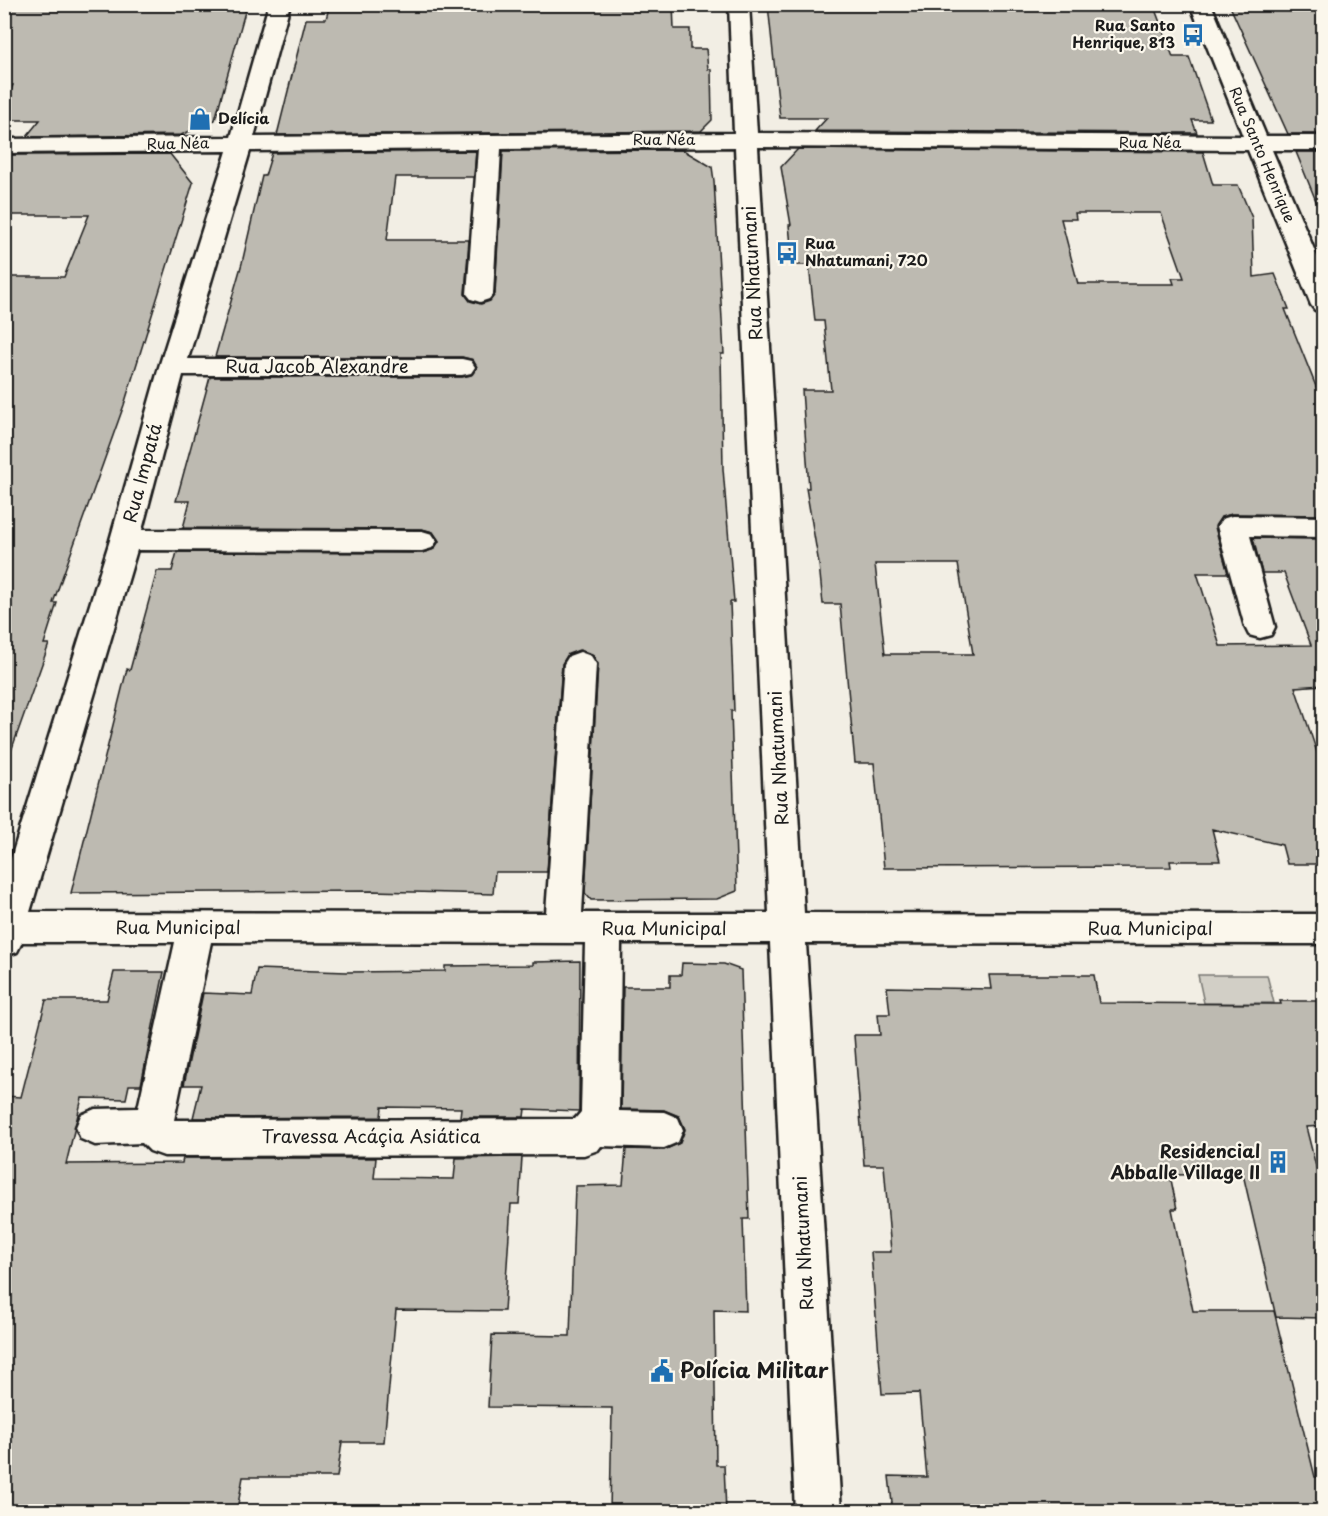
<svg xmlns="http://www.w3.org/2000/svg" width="1328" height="1516" viewBox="0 0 1328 1516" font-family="'Playpen Sans',sans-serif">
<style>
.green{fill:#d2cfc6;stroke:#777671;stroke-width:1.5}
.building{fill:#bdbab1;stroke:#1c1c1c;stroke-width:1.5;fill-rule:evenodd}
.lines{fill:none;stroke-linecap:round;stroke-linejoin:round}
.minor-casing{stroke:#1c1c1c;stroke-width:5}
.minor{fill:#fbf7ec;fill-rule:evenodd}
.labels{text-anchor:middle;stroke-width:4.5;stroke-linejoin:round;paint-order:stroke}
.far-poi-label{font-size:15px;font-weight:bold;fill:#1c1c1c;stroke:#fbf7ec;text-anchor:start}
.far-street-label{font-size:15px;fill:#1c1c1c;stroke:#fbf7ec}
.street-label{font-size:18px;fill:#1c1c1c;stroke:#fbf7ec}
.poi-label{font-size:18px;font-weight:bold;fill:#1c1c1c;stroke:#fbf7ec;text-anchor:end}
.near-poi-label{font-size:21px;font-weight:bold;fill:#1c1c1c;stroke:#fbf7ec;text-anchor:start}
</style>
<rect width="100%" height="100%" fill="#f2eee4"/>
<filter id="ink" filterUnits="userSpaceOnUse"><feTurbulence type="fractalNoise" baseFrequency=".0167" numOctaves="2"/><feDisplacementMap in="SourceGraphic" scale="12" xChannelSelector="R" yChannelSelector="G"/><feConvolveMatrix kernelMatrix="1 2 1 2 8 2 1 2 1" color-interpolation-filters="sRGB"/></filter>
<g filter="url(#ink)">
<!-- green -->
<polygon class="green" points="1198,975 1267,975 1274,1003 1204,1003"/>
<!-- building -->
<g class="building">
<polygon points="4,4 179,4 178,7 246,8 215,120 181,135 26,137 40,120 4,120 4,105 13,85 4,85"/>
<polygon points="330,4 673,4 674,29 690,29 690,49 706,49 708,69 711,69 712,120 701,131 277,135 306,19 326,19"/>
<polygon points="970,4 1153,4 1173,57 1189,57 1211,120 1192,120 1197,133 815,131 827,118 780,118 768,5 840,5 852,6 853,8 971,9"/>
<polygon points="1229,4 1312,4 1315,10 1323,10 1323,134 1288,134"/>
<path d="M798,149L1203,152L1213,185H1238L1252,218L1254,277L1275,274L1289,309H1285L1323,404V515L1232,514L1221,517L1215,527L1228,573H1197L1220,646L1311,645L1284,573H1262L1253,538L1323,539V685L1295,687L1323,770V864H1287L1282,845L1212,829L1220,861H1170L1171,867L884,868L874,763H855L840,604H823L819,564L806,488H809L802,390H831L824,321H815L809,265H793L789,225H791L781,167ZM1075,213H1161L1184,278H1172L1174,284H1078L1061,219H1076ZM875,564H958L973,654H885Z"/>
<polygon points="683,150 712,167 714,181 724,354 721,354 723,469 734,602 730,602 734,711 731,711 737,891 717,899 591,900 585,893 598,664 592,654 579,650 568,654 562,664 547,872 495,872 493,894 372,891 71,893 127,669 130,670 157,571 172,571 177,552 422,553 434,549 439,541 433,532 422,529 183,528 190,501 176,501 210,377 462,377 471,375 477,368 473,360 462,357 215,357 242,263 262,176 265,176 272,153 476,151 474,177 395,177 387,240 469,240 465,294 470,301 481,304 490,301 495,294 503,151"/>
<polygon points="1296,152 1323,152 1323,218"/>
<polygon points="170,154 193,183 124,405 53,603 57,603 44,644 49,644 10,754 4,753 4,277 64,277 89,215 4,215 4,162 10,155"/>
<polygon points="580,961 579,1111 525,1109 524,1117 460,1117 461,1108 382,1107 381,1117 193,1118 201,1085 184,1085 203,993 252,995 257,969 347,972 445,971 445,966 533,965 533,962"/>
<polygon points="682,963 724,964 741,970 749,1219 743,1219 746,1311 714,1310 716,1465 724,1465 726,1512 610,1512 612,1408 488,1407 492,1335 570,1336 575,1186 623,1185 626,1149 664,1150 680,1143 685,1129 679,1116 664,1110 621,1109 623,987 670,987 670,975 681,975"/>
<polygon points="114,972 164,972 141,1085 129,1085 126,1099 82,1098 66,1164 182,1163 183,1158 376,1158 374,1178 454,1179 456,1158 522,1157 519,1204 511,1204 504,1311 396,1310 384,1442 342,1442 337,1477 243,1477 237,1510 230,1509 230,1512 4,1512 4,1096 21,1097 46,1000 107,1000"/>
<polygon points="989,975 1094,975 1099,1003 1281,1004 1280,1001 1323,1001 1323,1126 1306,1127 1323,1194 1323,1318 1276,1317 1243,1174 1170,1175 1177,1209 1172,1209 1193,1311 1274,1311 1315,1477 1323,1477 1323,1512 893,1512 889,1476 927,1477 919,1393 882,1394 871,1252 891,1252 884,1165 864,1165 854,1035 880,1035 878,1014 890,1014 887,987 991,989"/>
</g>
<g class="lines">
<!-- minor casing -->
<g class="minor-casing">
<g id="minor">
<path d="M269,4H290L254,137L734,133L729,4H749L757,133L1243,136L1190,4H1211L1266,136H1324V150H1272L1324,273V313L1315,310L1311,305L1248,150L758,147L804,913L1324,914V944L806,943L841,1512H795L770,943H621L619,1111L664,1112L678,1118L683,1130L678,1142L664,1148L601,1146L598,1150L584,1155L164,1156L150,1151L142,1143L95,1145L81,1139L76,1127L81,1115L95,1109L138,1108L175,942H22L17,952L4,956V881L110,540L159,367L227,151L4,153V139L231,137ZM735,147L769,913H582L596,664L591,656L580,652L569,656L564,664L546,913L30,912L137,550L422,551L432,548L437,541L432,534L422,531L142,530L183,375H462L471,373L475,367L471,361L462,359H188L250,151L478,149L467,294L471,299L480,302L489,299L493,294L501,149ZM211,942L585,943L581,1112L575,1119L174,1120Z"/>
<polygon points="1232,516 1324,517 1324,537 1250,536 1275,627 1271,635 1260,638 1249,635 1245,627 1217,526 1222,519"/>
</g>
</g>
<!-- minor -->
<use href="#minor" class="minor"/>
</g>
</g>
<!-- icons -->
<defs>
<g id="bus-bare" transform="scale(1.8)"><path d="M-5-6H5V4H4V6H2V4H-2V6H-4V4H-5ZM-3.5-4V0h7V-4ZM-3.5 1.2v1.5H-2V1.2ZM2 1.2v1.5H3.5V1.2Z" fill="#1f6fb2" stroke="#fbf7ec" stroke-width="2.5" paint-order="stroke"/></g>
<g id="shop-bare" transform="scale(1.8)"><path d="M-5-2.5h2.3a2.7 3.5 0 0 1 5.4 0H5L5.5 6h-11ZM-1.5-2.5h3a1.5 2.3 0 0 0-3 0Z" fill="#1f6fb2" stroke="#fbf7ec" stroke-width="2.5" paint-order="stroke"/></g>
<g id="building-bare" transform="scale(1.8)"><path d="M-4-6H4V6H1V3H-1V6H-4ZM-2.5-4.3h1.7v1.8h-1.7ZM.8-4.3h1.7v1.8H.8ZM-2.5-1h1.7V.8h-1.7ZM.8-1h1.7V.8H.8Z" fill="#1f6fb2" stroke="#fbf7ec" stroke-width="2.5" paint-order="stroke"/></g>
<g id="civic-bare" transform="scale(1.8)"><path d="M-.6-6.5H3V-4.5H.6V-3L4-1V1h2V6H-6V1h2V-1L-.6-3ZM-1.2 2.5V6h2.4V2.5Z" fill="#1f6fb2" stroke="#fbf7ec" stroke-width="2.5" paint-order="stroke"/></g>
</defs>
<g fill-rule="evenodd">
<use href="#bus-bare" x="1193" y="35"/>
<use href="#shop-bare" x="200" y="119"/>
<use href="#bus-bare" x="787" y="253"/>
<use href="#building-bare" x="1278" y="1162"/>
<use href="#civic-bare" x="662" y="1371"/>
</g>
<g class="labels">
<!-- far-poi labels -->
<g class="far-poi-label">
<text x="1175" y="31" text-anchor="end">Rua Santo<tspan x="1175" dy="17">Henrique, 813</tspan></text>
<text x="218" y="124">Delícia</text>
<text x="805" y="249">Rua<tspan x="805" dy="17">Nhatumani, 720</tspan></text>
</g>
<!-- far-street labels -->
<g class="far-street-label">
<text x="664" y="145">Rua Néa</text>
<text x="1150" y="148">Rua Néa</text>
<text transform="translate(178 144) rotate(-1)" y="5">Rua Néa</text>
<text transform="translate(1262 155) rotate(67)" y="5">Rua Santo Henrique</text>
</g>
<!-- street labels -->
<g class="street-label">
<text transform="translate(753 273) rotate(-93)" y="6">Rua Nhatumani</text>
<text x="317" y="373">Rua Jacob Alexandre</text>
<text transform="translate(143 473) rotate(-75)" y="6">Rua Impatá</text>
<text transform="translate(779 758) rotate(-93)" y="6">Rua Nhatumani</text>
<text x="178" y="934">Rua Municipal</text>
<text x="664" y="935">Rua Municipal</text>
<text x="1150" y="935">Rua Municipal</text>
<text x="371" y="1143">Travessa Acáçia Asiática</text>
<text transform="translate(804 1243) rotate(-93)" y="6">Rua Nhatumani</text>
</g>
<!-- poi labels -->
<g class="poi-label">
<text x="1260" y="1158">Residencial<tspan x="1260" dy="21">Abballe Village II</tspan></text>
</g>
<!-- near-poi labels -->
<g class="near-poi-label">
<text x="680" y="1378">Polícia Militar</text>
</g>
</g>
<!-- margin -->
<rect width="1328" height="1516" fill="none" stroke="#fbf7ec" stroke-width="24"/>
<rect x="12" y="12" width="1304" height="1492" fill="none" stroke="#1c1c1c" stroke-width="2" filter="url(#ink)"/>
</svg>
